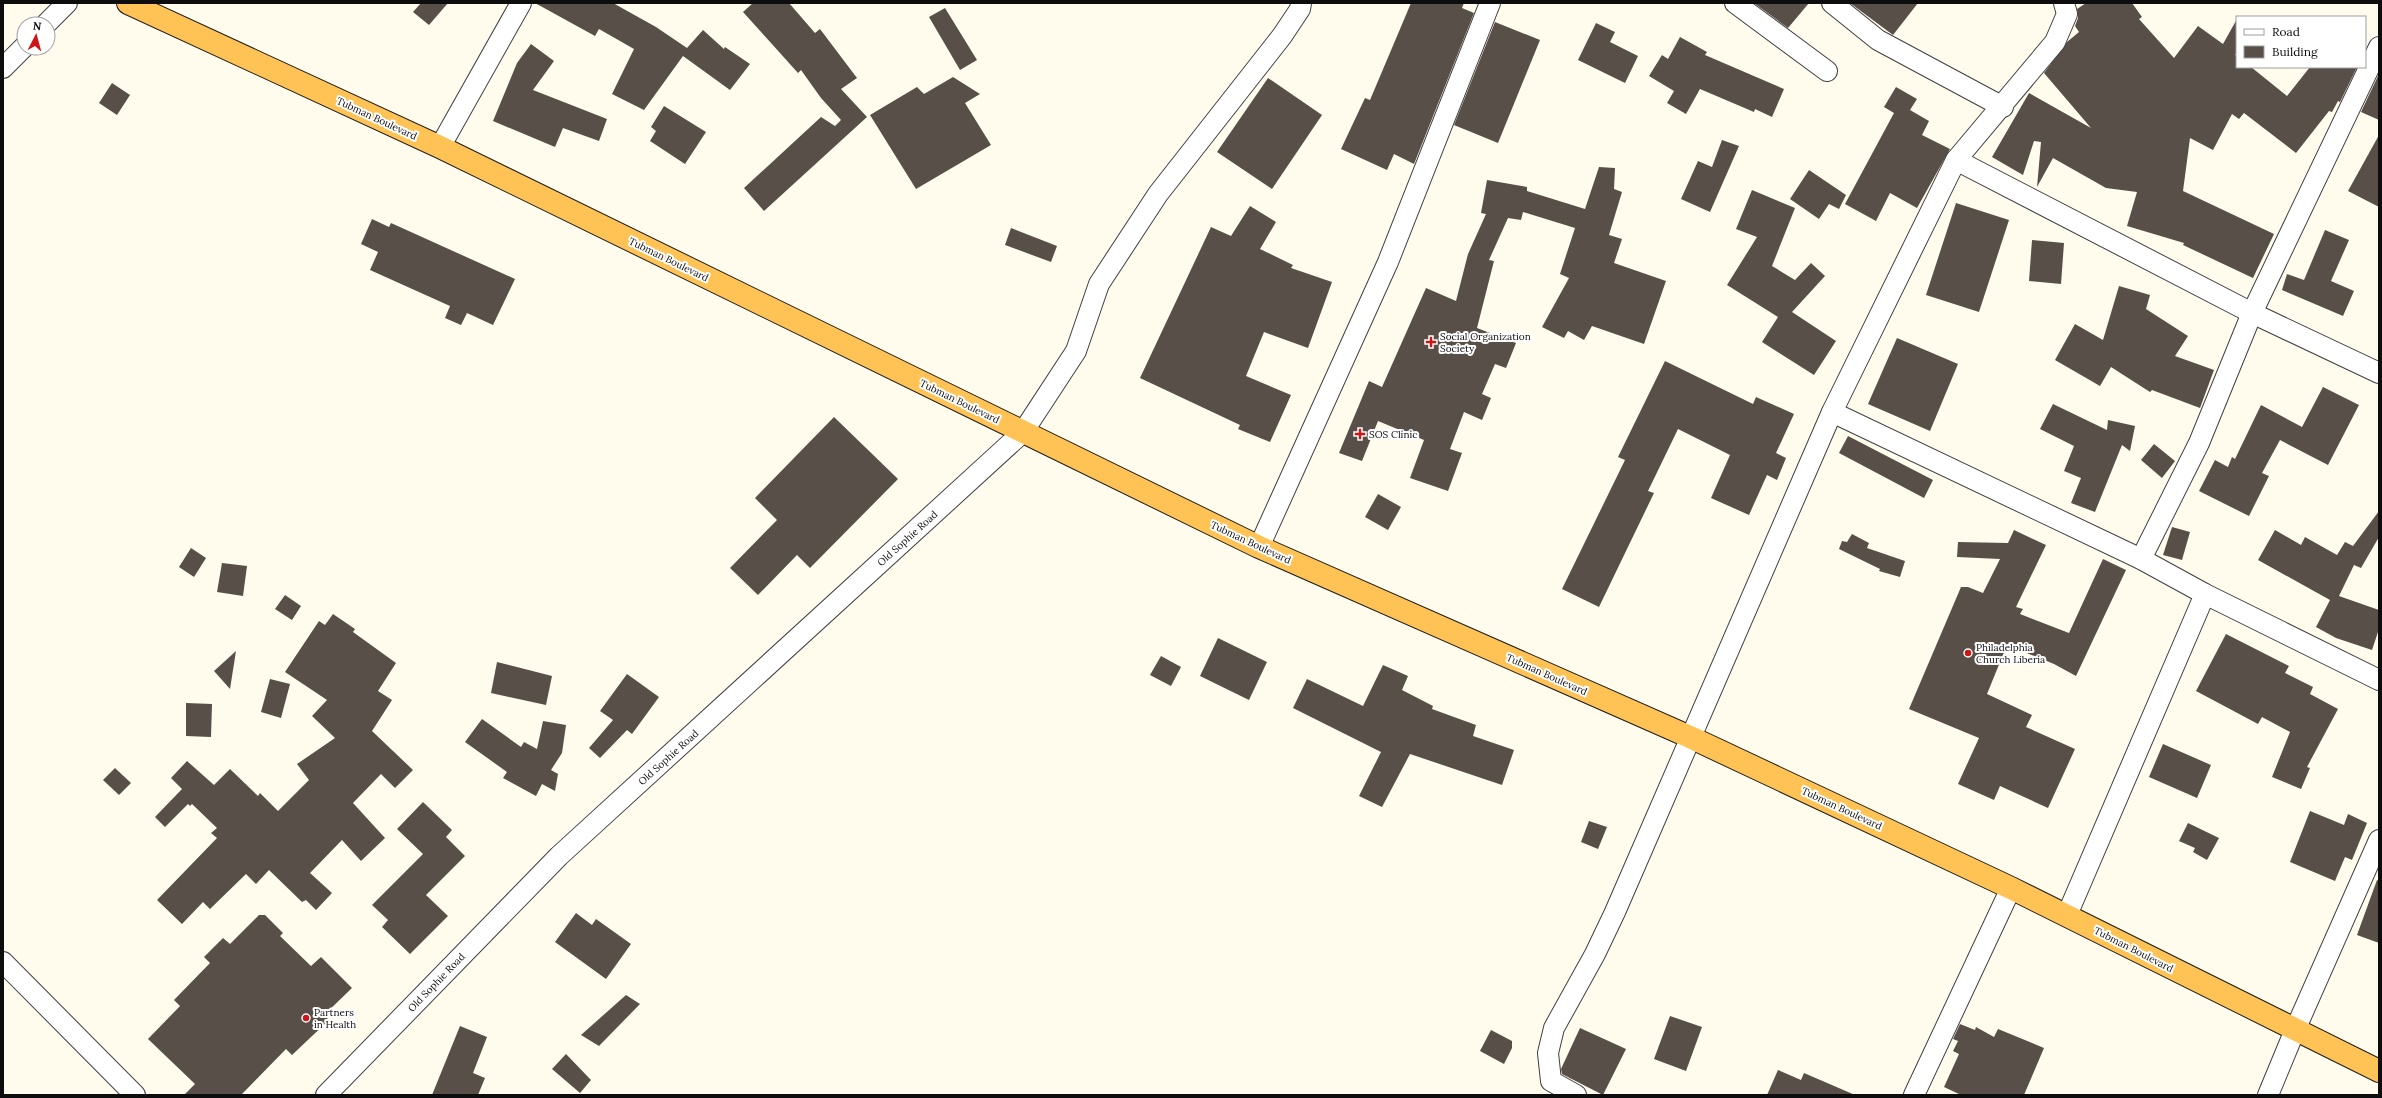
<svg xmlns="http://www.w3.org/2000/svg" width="2382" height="1098" viewBox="0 0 2382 1098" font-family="Lora,serif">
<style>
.building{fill:#574f48}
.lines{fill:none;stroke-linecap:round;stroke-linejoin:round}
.minor-casing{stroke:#404040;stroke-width:22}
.trunk-casing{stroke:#1e1e1e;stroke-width:24}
.minor{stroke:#fff;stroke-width:20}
.trunk{stroke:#ffc255;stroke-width:22}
.poi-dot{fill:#cd1617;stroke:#fff;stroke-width:1.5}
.labels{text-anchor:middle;stroke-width:4;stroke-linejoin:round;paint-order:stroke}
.street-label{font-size:10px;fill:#0d0d0d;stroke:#fff}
.poi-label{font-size:10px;fill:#0d0d0d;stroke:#fff;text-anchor:start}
</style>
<rect width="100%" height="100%" fill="#fffcee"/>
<!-- building -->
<g class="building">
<polygon points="421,3 448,3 429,25 413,12"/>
<polygon points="535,3 613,3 656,27 687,48 703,30 724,49 725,47 750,64 730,90 683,56 644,110 612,94 634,49 599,29 595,36"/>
<polygon points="753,3 789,3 815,33 820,29 857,78 841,89 867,117 764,211 744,188 821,117 835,126 841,120 821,98 801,70 798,73 743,12"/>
<polygon points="1411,3 1464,3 1462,8 1474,13 1414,164 1394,154 1387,170 1341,149 1365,98 1370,100"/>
<polygon points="1754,3 1809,3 1788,28"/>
<polygon points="1850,3 1918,3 1893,35"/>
<polygon points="2086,3 2132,3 2142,17 2139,19 2174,58 2198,26 2223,44 2237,19 2237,52 2235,55 2237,56 2237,67 2251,67 2287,96 2310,67 2357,67 2340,102 2338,101 2332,112 2329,111 2296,153 2244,113 2239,119 2232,114 2213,150 2190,138 2183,191 2274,234 2253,278 2183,245 2184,243 2127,226 2137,192 2106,188 2053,158 2037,187 2041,142 2034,141 2023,175 1992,157 2029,93 2091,128 2044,73 2067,42 2079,32 2075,26 2078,18 2077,9"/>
<polygon points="945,8 977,60 960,70 929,17"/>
<polygon points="1495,22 1540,40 1498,143 1454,125"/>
<polygon points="1596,23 1615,32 1610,42 1638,56 1625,83 1578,60"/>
<polygon points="1680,37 1707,52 1705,55 1784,89 1772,117 1755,109 1754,112 1700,89 1686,114 1667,103 1674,91 1649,76 1662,55 1668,59"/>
<polygon points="531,44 554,61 533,90 607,119 599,141 563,128 555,147 493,121 517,63"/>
<polygon points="2378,76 2379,76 2379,120 2361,112"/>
<polygon points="953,77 980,94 965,103 991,145 916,189 870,115 917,87 924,94"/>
<polygon points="1268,78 1322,115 1272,189 1217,152"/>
<polygon points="112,83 130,95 117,115 99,103"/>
<polygon points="1896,87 1917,99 1910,110 1929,121 1922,135 1950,149 1917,208 1890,193 1876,221 1845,204 1894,113 1884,107"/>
<polygon points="664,106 706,132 685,164 650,141 656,131 651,127"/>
<polygon points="2379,135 2379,207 2348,191"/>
<polygon points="1722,140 1739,146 1710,212 1681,199 1698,161 1712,167"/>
<polygon points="1599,167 1615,168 1614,189 1622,192 1609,235 1622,239 1614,263 1666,281 1644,344 1592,326 1584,340 1568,331 1564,338 1542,327 1569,278 1560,274 1575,228 1523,212 1521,220 1508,218 1489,260 1494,261 1477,328 1516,343 1506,368 1495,364 1482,394 1491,398 1482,420 1464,412 1450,449 1462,453 1448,491 1410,478 1424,440 1378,421 1362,461 1339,453 1369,381 1382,387 1426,288 1456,301 1468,254 1486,214 1481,213 1487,180 1527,187 1527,191 1585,209"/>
<polygon points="1809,170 1846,195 1839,209 1829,204 1819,219 1790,199"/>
<polygon points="1752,190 1795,208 1772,266 1795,280 1811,263 1825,276 1792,312 1836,341 1814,375 1762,342 1778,317 1727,285 1757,237 1736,229"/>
<polygon points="1956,203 2009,220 1979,312 1926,295"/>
<polygon points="1250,206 1276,222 1260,249 1293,265 1291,268 1332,282 1308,348 1264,332 1246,376 1291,395 1270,442 1238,429 1240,425 1140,378 1211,227 1231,236"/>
<polygon points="372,219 389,227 391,223 515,279 493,325 467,313 461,325 445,318 450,306 370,270 378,252 361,244"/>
<polygon points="1011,228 1057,246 1051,262 1005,245"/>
<polygon points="2325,230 2349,240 2331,281 2354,291 2343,316 2282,290 2287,274 2304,280"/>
<polygon points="2032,240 2064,243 2061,284 2029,281"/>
<polygon points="2119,286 2150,295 2146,309 2188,336 2175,356 2214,370 2200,408 2152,390 2150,392 2111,367 2100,386 2055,360 2075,324 2103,340"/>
<polygon points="1897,338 1958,364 1930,431 1868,404"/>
<polygon points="1665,361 1753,404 1756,397 1794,414 1776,453 1786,458 1777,480 1767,475 1749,515 1711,498 1730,455 1678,429 1648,491 1654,493 1599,607 1562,589 1625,460 1618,457"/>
<polygon points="2323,387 2359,405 2328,465 2280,440 2262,473 2269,476 2249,516 2199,491 2215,460 2228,467 2232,457 2235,459 2261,405 2302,427"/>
<polygon points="2053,404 2107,430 2108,420 2135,426 2130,451 2122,445 2095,512 2071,503 2081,478 2064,471 2074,446 2040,429"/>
<polygon points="834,417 898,479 810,568 797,555 758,595 730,568 777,520 755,498"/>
<polygon points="1848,436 1933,480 1924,498 1839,453"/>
<polygon points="2154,444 2175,461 2162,478 2141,460"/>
<polygon points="1378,494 1401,507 1388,530 1365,517"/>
<polygon points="2379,511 2379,537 2361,568 2354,565 2339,596 2379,610 2379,629 2372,650 2336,638 2316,627 2330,600 2258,560 2275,530 2301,545 2305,537 2337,555 2345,542 2353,546"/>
<polygon points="2172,527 2190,532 2182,560 2163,555"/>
<polygon points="2014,530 2046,545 2016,607 2023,609 2020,614 2069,633 2103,559 2126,570 2076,676 2054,664 2007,645 1987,694 2032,715 2026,727 2075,749 2048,808 2000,786 1994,800 1958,784 1979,738 1909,709 1961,587 1968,587 1983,593 2000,559 1957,557 1958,542 2008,543"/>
<polygon points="1852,534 1869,543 1867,548 1905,561 1900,577 1879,571 1880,569 1839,549 1842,541 1847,542"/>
<polygon points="191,548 206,558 194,577 179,567"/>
<polygon points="222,563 247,566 243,596 217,592"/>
<polygon points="285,595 301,606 292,620 275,609"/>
<polygon points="333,614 355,629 353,632 396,663 378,691 392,700 372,731 413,770 395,788 381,774 353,803 385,838 361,861 342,840 310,873 332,893 316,910 306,900 302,902 269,870 256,884 246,874 210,909 203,902 182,924 157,900 217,838 211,833 217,828 192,804 190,806 188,804 165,827 155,817 182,789 171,778 187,761 214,785 230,769 258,796 260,793 278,811 309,780 297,764 335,738 312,716 327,700 285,672 319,621 325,625"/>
<polygon points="2226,634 2289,666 2285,673 2313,687 2310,694 2338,709 2307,767 2310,768 2301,789 2272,777 2290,732 2262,717 2258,724 2196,691"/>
<polygon points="1218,638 1267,662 1249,700 1200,676"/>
<polygon points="236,651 230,689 214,671"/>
<polygon points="1161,656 1181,667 1171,686 1150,675"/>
<polygon points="497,662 552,676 546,705 491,693"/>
<polygon points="1383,665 1408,676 1402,690 1433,706 1432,709 1476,725 1473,736 1514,750 1502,785 1410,754 1382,807 1359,796 1381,752 1293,708 1307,679 1363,706"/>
<polygon points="627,674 659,697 632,734 627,730 600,758 589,748 613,720 600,711"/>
<polygon points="270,679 290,684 281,718 261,712"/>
<polygon points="186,703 212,704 211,737 186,736"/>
<polygon points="482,719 521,747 524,742 537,749 543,721 566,725 562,753 551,770 558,774 555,791 542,784 536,796 503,778 507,772 465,742"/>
<polygon points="2163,744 2211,765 2197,798 2149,777"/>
<polygon points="115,768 131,783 119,795 103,780"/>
<polygon points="423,802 452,830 446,837 465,856 426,895 448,916 410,954 382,927 388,920 372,905 423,854 397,829"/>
<polygon points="2310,811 2344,825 2348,814 2367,823 2352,860 2345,857 2335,881 2290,862"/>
<polygon points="1589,821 1607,827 1598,849 1581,842"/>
<polygon points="2188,823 2219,838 2207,860 2193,852 2195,848 2179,841"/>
<polygon points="2377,880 2379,881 2379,943 2357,935"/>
<polygon points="576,913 592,925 596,919 631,944 606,979 555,942"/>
<polygon points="259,915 265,915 283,933 280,936 311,966 321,957 352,988 324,1015 329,1020 292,1055 286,1049 241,1095 184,1095 195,1084 148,1039 180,1006 174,1000 210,963 204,957 223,938 230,944"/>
<polygon points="626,995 640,1004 599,1046 581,1035"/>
<polygon points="1670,1016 1702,1027 1686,1071 1654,1059"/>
<polygon points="1960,1024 1975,1030 1976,1027 1994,1037 1998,1029 2044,1048 2024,1095 1961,1095 1944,1087 1959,1054 1953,1051 1958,1041 1953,1039"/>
<polygon points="460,1026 487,1037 473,1073 485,1078 478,1095 432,1095"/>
<polygon points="1580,1028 1626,1049 1603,1095 1562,1074 1561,1069"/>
<polygon points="1491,1030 1512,1041 1512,1048 1504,1064 1480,1051"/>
<polygon points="566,1054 591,1080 580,1093 552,1069"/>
<polygon points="1778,1070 1801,1080 1804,1073 1855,1095 1767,1095"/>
</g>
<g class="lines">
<!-- minor casing -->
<g class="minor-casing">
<g id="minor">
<polyline points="1735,3 1827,71"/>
<polyline points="1832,3 1878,40 2003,107"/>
<polyline points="46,24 67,3"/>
<polyline points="3,68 24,47"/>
<polyline points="440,147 521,3"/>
<polyline points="1956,160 2252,313 2379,373"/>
<polyline points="1832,412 2141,559 2205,594 2379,680"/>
<polyline points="1259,547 1388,262 1490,3"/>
<polyline points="2141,559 2199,443 2252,313 2379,47"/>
<polyline points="2067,915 2205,594"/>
<polyline points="3,962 135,1095"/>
<polyline points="326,1095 559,856 1023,432 1076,351 1099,284 1158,194 1282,36 1300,9 1301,3"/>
<polyline points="1576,1095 1551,1081 1548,1053 1554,1028 1595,954 1615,912 1832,412 1956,160 2055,42 2067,14 2064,3"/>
<polyline points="1914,1095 2011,888"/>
<polyline points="2268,1095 2295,1030 2379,840"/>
</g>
</g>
<!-- trunk casing -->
<g class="trunk-casing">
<polyline id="trunk" points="128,3 440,147 1259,547 1690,737 2011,888 2379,1071"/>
</g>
<!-- minor -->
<use href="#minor" class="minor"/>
<!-- trunk -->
<use href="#trunk" class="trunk"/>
</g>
<!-- markers -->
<g class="poi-dot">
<path d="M1429 336h4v4h4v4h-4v4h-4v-4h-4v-4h4z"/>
<path d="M1358 428h4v4h4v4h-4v4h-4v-4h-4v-4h4z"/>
<circle cx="1968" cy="653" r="4"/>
<circle cx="306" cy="1018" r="4"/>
</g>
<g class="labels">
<!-- street labels -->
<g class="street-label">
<text transform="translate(377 118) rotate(25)" y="4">Tubman Boulevard</text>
<text transform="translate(669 259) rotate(26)" y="4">Tubman Boulevard</text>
<text transform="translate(960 401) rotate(26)" y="4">Tubman Boulevard</text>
<text transform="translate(907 538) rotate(-42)" y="4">Old Sophie Road</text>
<text transform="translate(1251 542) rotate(25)" y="4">Tubman Boulevard</text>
<text transform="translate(1547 674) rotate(24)" y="4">Tubman Boulevard</text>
<text transform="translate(668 757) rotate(-42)" y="4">Old Sophie Road</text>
<text transform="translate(1842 808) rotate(25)" y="4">Tubman Boulevard</text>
<text transform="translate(2134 949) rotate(27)" y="4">Tubman Boulevard</text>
<text transform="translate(436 982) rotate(-46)" y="4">Old Sophie Road</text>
</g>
<!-- poi labels -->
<g class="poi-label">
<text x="1440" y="340">Social Organization<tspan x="1440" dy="12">Society</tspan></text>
<text x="1369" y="438">SOS Clinic</text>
<text x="1976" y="651">Philadelphia<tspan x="1976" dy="12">Church Liberia</tspan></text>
<text x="314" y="1016">Partners<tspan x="314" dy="12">in Health</tspan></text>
</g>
</g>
<!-- border -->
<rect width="2382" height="1098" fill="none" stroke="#0d0d0d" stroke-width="8"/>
<!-- legend -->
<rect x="2236" y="16" width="130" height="52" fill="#ffffff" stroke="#9e9e9e"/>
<rect x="2244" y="29" width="20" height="6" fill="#ffffff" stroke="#9e9e9e"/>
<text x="2272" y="36" font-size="12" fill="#0d0d0d">Road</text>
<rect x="2244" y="46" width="20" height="12" fill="#574f48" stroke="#9e9e9e"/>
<text x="2272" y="56" font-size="12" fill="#0d0d0d">Building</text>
<!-- north arrow -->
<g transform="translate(36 36) rotate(6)"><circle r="19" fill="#ffffff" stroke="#9e9e9e"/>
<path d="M0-3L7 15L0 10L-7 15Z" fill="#cd1617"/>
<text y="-6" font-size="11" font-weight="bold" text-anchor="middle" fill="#0d0d0d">N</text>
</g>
</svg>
